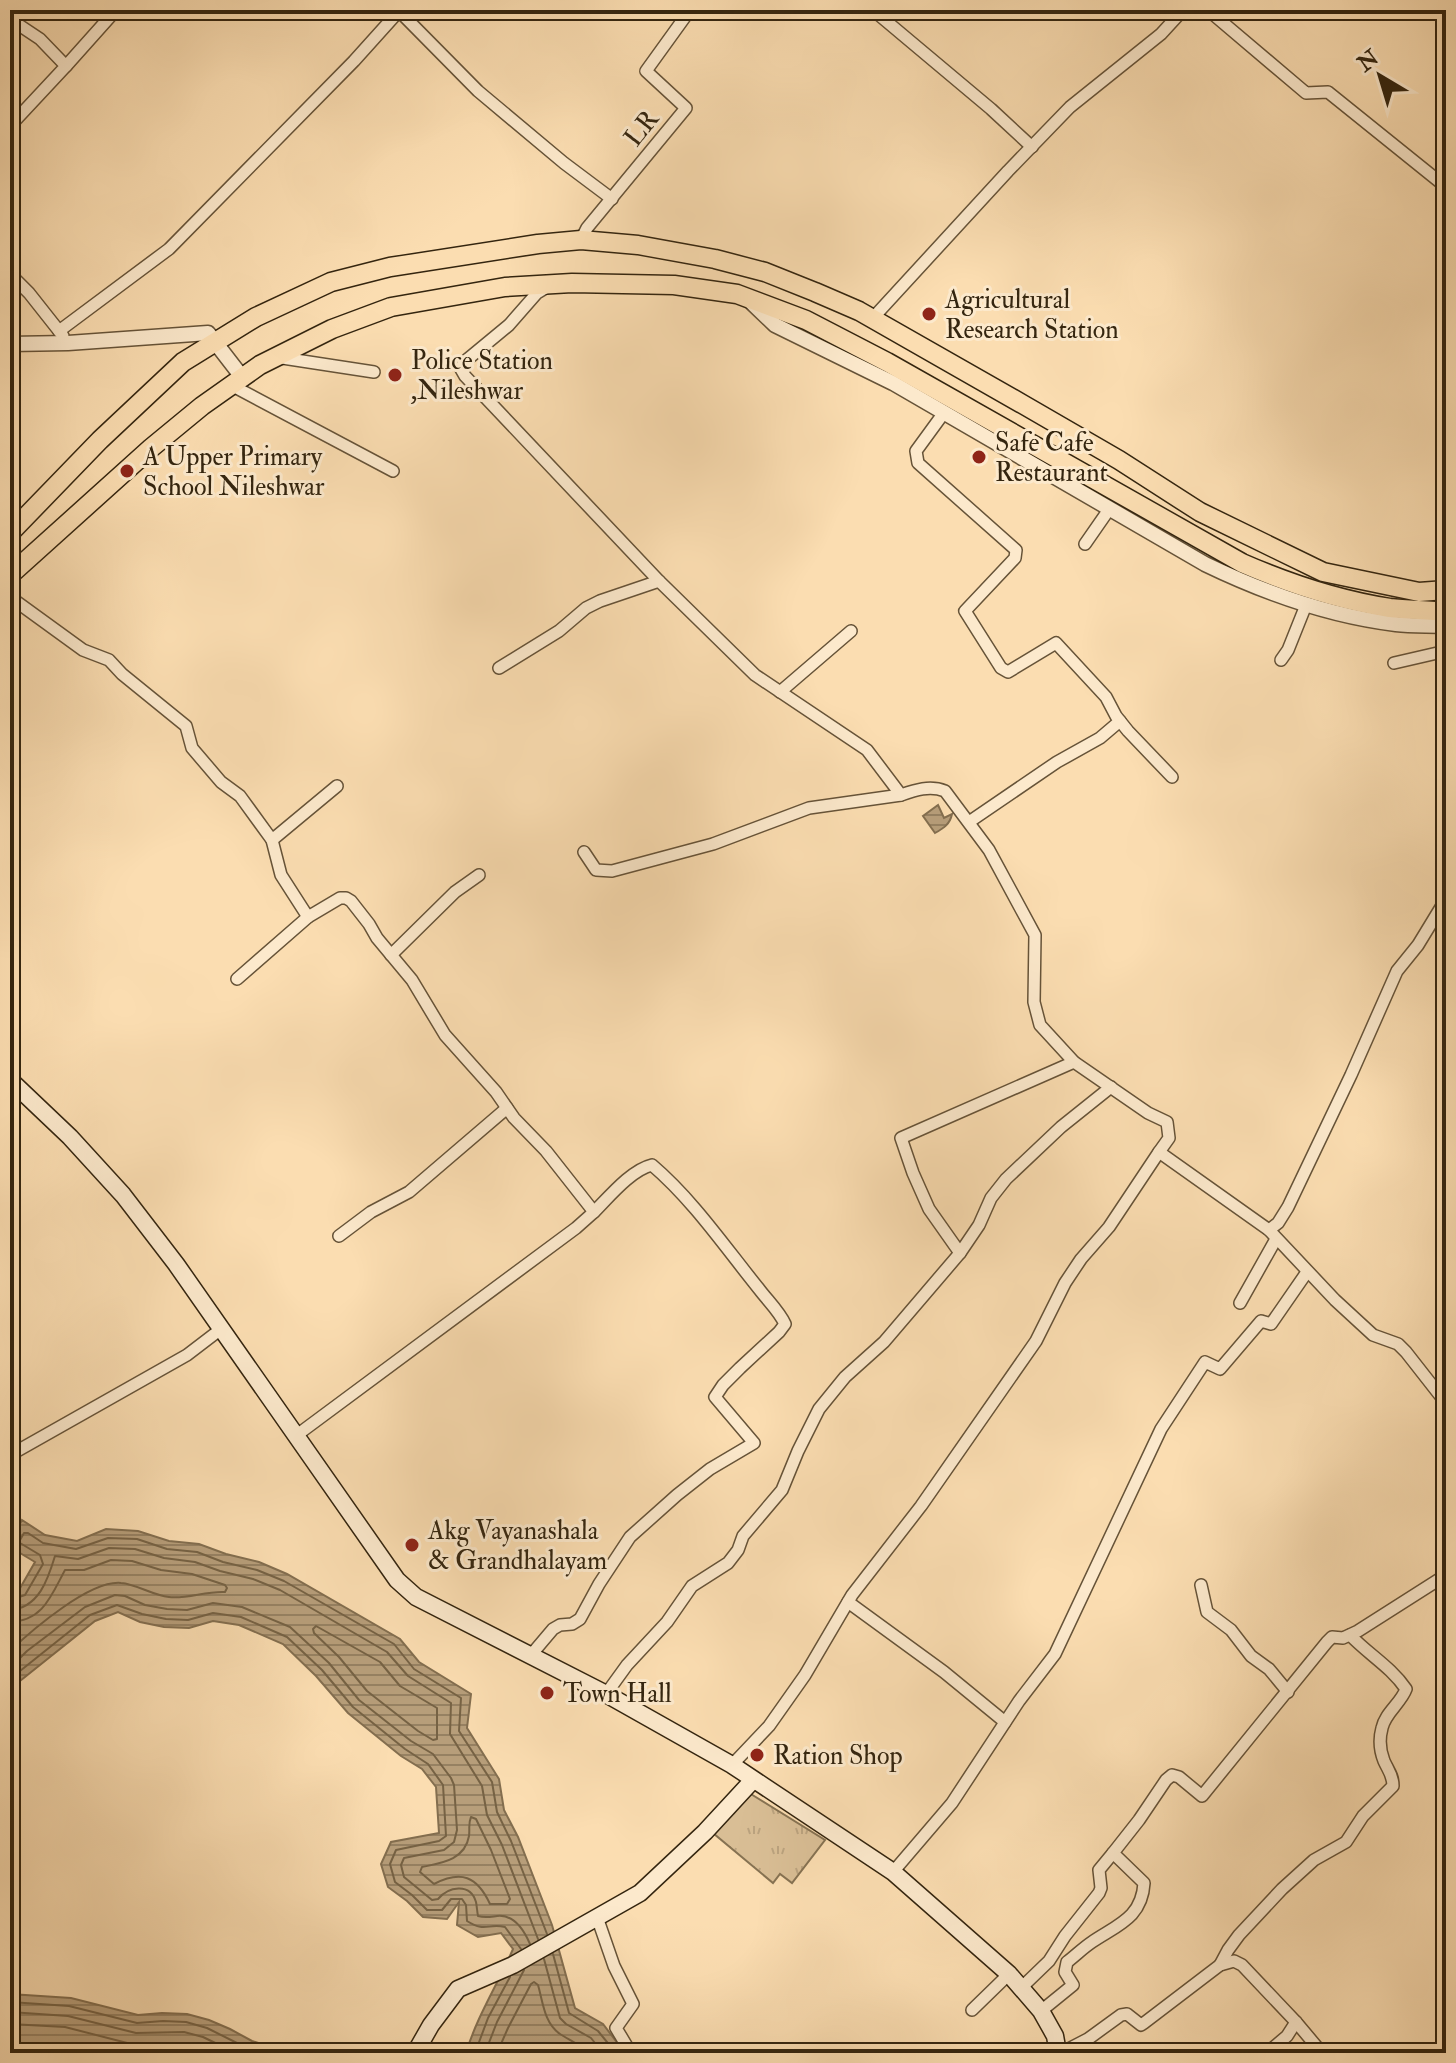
<svg xmlns="http://www.w3.org/2000/svg" width="1456" height="2063" viewBox="0 0 1456 2063" font-family="'IM FELL Double Pica',serif">
<style>
.park{fill:url(#park-tufts);stroke:#867252;stroke-width:2}
.water{fill:url(#water-rules);stroke:#836e4f;stroke-width:2}
.lines{fill:none;stroke-linecap:round;stroke-linejoin:round}
.shore{stroke:#766244;stroke-width:2}
.minor-casing{stroke:#665338;stroke-width:14}
.tertiary-casing{stroke:#665338;stroke-width:17}
.secondary-casing{stroke:#34250f;stroke-width:19}
.trunk-casing{stroke:#34250f;stroke-width:21}
.minor{stroke:#fce9cc;stroke-width:11}
.tertiary{stroke:#fce9cc;stroke-width:14}
.secondary{stroke:#fce9cc;stroke-width:16}
.trunk{stroke:#fbddb1;stroke-width:18}
.poi-dot{fill:#8f2418;stroke:#fce9cc;stroke-width:3}
.labels{text-anchor:middle;stroke-width:6;stroke-linejoin:round;paint-order:stroke}
.street-label{font-size:26px;fill:#34250f;stroke:#fce9cc}
.poi-label{font-size:26px;fill:#34250f;stroke:#fce9cc;text-anchor:start}
</style>
<defs>
<pattern id="park-tufts" width="24" height="20" patternUnits="userSpaceOnUse" patternTransform="scale(2)"><rect width="24" height="20" fill="#d9be95"/><path d="M3 7l-1-3M5 7V3M7 7l1-3M15 17l-1-3M17 17v-4M19 17l1-3" fill="none" stroke="#bba37f"/></pattern>
<pattern id="water-rules" width="6" height="5" patternUnits="userSpaceOnUse" patternTransform="scale(2)"><rect width="6" height="5" fill="#b79e7a"/><path d="M0 2.5h6" fill="none" stroke="#968162"/></pattern>
</defs>
<rect width="100%" height="100%" fill="#fbddb1"/>
<filter id="stains"><feTurbulence type="fractalNoise" baseFrequency=".0025" numOctaves="4"/><feColorMatrix values="0 0 0 0 .2 0 0 0 0 .09 0 0 0 0 .02 0 0 0 .5 -.17"/></filter>
<radialGradient id="worn" r=".72"><stop offset=".6" stop-color="#630" stop-opacity="0"/><stop offset="1" stop-color="#630" stop-opacity=".3"/></radialGradient>
<!-- park -->
<polygon class="park" points="746,1791 825,1840 792,1883 780,1874 773,1883 713,1833"/>
<!-- water -->
<g class="water">
<path d="M938,805L944,818L952,814C950,824 944,828 935,833L923,816Z"/>
<path d="M22,1520L45,1535L77,1541L106,1529L138,1531L169,1541L199,1544L226,1554L259,1562L287,1574L400,1639L419,1662L471,1694L467,1728L499,1779L504,1810L518,1837L552,1925L575,2008L603,2024L625,2053H466C477,2016 498,1984 513,1949L501,1933L478,1937L457,1925L459,1902L447,1919L423,1917L407,1901L388,1887L381,1864L391,1842L439,1833L436,1787L422,1769L401,1756L348,1713L316,1676L283,1644L239,1625L213,1621L189,1628L164,1627L140,1622L118,1612L95,1621L10,1689V1593L19,1590L35,1562L10,1547V1541Z"/>
<polygon points="10,1994 71,1998 138,2015 162,2013 187,2014 209,2020 230,2029 252,2041 289,2053 10,2053"/>
</g>
<g class="lines">
<!-- shore -->
<g class="shore">
<polyline points="10,1600 25,1595 43,1564 40,1555 20,1543 20,1540 24,1533 28,1533 43,1543 76,1549 108,1538 137,1539 167,1549 197,1552 223,1562 257,1570 284,1581 394,1644 414,1669 461,1698 459,1731 492,1782 497,1812 511,1841 547,1934"/>
<path d="M10,1610C39,1608 48,1579 55,1556L78,1559L109,1548L135,1549L164,1558L195,1562L220,1571L253,1579L280,1590L387,1652L408,1676L451,1703L450,1734L482,1786L487,1815L502,1845L538,1939"/>
<path d="M10,1622C43,1621 51,1596 65,1570H84L111,1560L132,1561L161,1570L192,1574L225,1585L227,1588L225,1592C205,1591 188,1599 169,1597C152,1595 136,1584 121,1583C90,1580 32,1630 10,1651"/>
<polygon points="316,1626 380,1662 400,1686 437,1708 437,1739 433,1740 418,1731 367,1691 339,1657 314,1633 313,1629"/>
<path d="M10,1668L27,1651L85,1607L115,1595L125,1596L145,1605L167,1609L187,1610L213,1603L242,1607L290,1627L329,1663L359,1700L411,1741L433,1754L451,1778L454,1785L457,1830L454,1842L444,1850L404,1858L401,1865L404,1877L432,1900L438,1899C448,1887 470,1882 476,1902C477,1907 477,1911 478,1916C485,1918 489,1917 497,1916C514,1914 524,1930 530,1944"/>
<path d="M10,1679L90,1615L117,1605L142,1614L166,1619L188,1620L213,1613L241,1617L287,1637L322,1670L353,1707L405,1749L428,1764L443,1785L446,1836L439,1841L396,1850L390,1864L395,1882L412,1895L427,1910H442L451,1899H462L466,1905L467,1921C486,1933 487,1923 505,1927L521,1949"/>
<path d="M471,1817L476,1819L491,1850L510,1899L507,1904H490C477,1876 461,1870 434,1884L420,1872L422,1867C441,1863 465,1860 469,1836C470,1828 468,1824 471,1817Z"/>
<polyline points="553,1954 569,2013 598,2031 616,2053"/>
<polyline points="544,1959 560,2018 566,2024 591,2038 603,2053"/>
<polyline points="10,2002 69,2006 137,2023 163,2021 186,2022 207,2028 249,2049 264,2053"/>
<polyline points="10,2012 68,2016 136,2033 184,2032 203,2037 236,2053"/>
<polyline points="10,2024 65,2027 135,2045 182,2044 209,2053"/>
<polyline points="475,2053 488,2018 510,1977"/>
<polyline points="485,2053 497,2022 524,1970"/>
<path d="M497,2053L508,2028L531,1984L534,1982L538,1985C543,2002 544,2023 560,2034C569,2040 580,2044 588,2053"/>
</g>
<!-- minor casing -->
<g class="minor-casing">
<g id="minor">
<polyline points="398,10 478,91 564,163 612,199"/>
<polyline points="873,10 991,109 1032,147"/>
<polyline points="1208,10 1306,93 1328,92 1446,187"/>
<polyline points="10,19 40,39 66,66 10,126"/>
<polyline points="66,66 116,10"/>
<polyline points="581,240 587,228 686,108 646,71 690,10"/>
<polyline points="10,274 29,293 63,336"/>
<path d="M547,287L537,293L509,325L463,363L461,369L465,376L659,581L755,675L867,750L901,795C915,790 930,785 945,791L989,850L1035,935L1034,1002L1040,1025L1074,1062L1148,1113L1167,1122L1169,1138L1159,1152L1269,1230L1335,1300L1373,1335L1398,1344L1406,1352L1446,1403"/>
<polyline points="872,319 1008,171 1070,107 1161,34 1183,10"/>
<polyline points="59,331 169,249 354,61 399,11"/>
<polyline points="276,357 374,372"/>
<polyline points="231,385 393,471"/>
<polyline points="943,414 916,451 918,463 1016,550 1015,558 965,611 1001,668 1008,672 1056,643 1106,697 1116,716 1128,731 1172,777"/>
<polyline points="1085,544 1110,508"/>
<polyline points="10,597 83,650 109,660 122,674 186,726 192,748 221,782 240,796 272,840 281,875 308,917 340,898 346,898 351,901 369,924 377,938 412,980 445,1035 496,1092 514,1118 546,1151 594,1212 576,1228 297,1435"/>
<polyline points="1281,660 1288,650 1306,605"/>
<polyline points="1394,663 1446,651"/>
<polyline points="499,668 559,631 586,608 600,601 659,581"/>
<polyline points="780,692 851,631"/>
<polyline points="969,822 1057,762 1100,738 1120,721"/>
<polyline points="272,840 337,786"/>
<polyline points="584,852 596,870 612,871 713,844 809,808 901,795"/>
<polyline points="391,955 455,892 479,875"/>
<polyline points="237,979 308,917"/>
<polyline points="1269,1230 1278,1223 1288,1207 1351,1075 1397,971 1418,945 1446,899"/>
<polyline points="339,1236 371,1212 409,1192 507,1108"/>
<polyline points="960,1253 929,1209 913,1173 901,1138 1074,1062"/>
<polyline points="1240,1303 1276,1239"/>
<polyline points="10,1455 187,1355 221,1329"/>
<polyline points="1201,1585 1207,1612 1231,1630 1251,1656 1269,1669 1288,1692"/>
<polyline points="848,1602 944,1672 1005,1722"/>
<path d="M531,1655L553,1629L560,1625L572,1624L580,1619L599,1584L630,1537L677,1495L710,1469L754,1443L715,1397L723,1385L740,1368L779,1332L785,1324C779,1311 768,1301 759,1289C725,1247 693,1200 652,1165C631,1170 609,1197 594,1212"/>
<polyline points="606,1694 627,1665 667,1622 692,1586 728,1563 738,1550 743,1536 782,1490 798,1451 819,1409 845,1377 884,1342 960,1253 979,1225 991,1198 1006,1179 1061,1127 1111,1087"/>
<polyline points="732,1765 769,1726 805,1675 852,1595 921,1506 1036,1341 1065,1283 1081,1259 1109,1227 1159,1152"/>
<polyline points="893,1872 952,1803 1019,1701 1055,1654 1161,1429 1205,1362 1220,1369 1261,1321 1271,1324 1307,1272"/>
<polyline points="597,1917 614,1966 633,2004 616,2028 631,2053"/>
<path d="M1220,1965L1228,1950L1239,1935L1282,1889L1314,1860L1346,1842L1363,1816L1393,1786C1393,1775 1388,1770 1384,1761C1380,1751 1379,1739 1382,1728C1385,1713 1401,1703 1406,1689C1391,1667 1368,1654 1350,1635"/>
<polyline points="1021,1988 1049,1961 1065,1936 1099,1893 1101,1888 1099,1870 1113,1853"/>
<polyline points="972,2010 1009,1974"/>
<path d="M1041,2011L1073,1985L1065,1972L1067,1962C1075,1956 1083,1948 1092,1942C1117,1925 1142,1918 1144,1883L1113,1853L1139,1820L1166,1780L1172,1775L1179,1777L1202,1796L1327,1642L1332,1637L1343,1638L1358,1631L1446,1575"/>
<polyline points="1061,2053 1088,2039 1121,2015 1127,2014 1141,2025 1144,2023 1220,1965 1234,1961 1242,1965 1296,2022 1322,2053"/>
<polyline points="1267,2053 1287,2036 1296,2022"/>
</g>
</g>
<!-- tertiary casing -->
<g class="tertiary-casing">
<g id="tertiary">
<path d="M752,303L775,325L893,383L1205,564C1265,593 1329,616 1396,624C1412,626 1429,625 1446,626"/>
<polyline points="10,344 68,343 208,333 242,377"/>
</g>
</g>
<!-- secondary casing -->
<g class="secondary-casing">
<g id="secondary">
<polyline points="10,1080 70,1137 123,1195 176,1264 397,1580 416,1597 606,1694 732,1765 893,1872 1009,1974 1041,2011 1055,2036 1058,2053"/>
<polyline points="415,2053 431,2025 458,1989 513,1965 640,1893 705,1832 753,1780"/>
</g>
</g>
<!-- trunk casing -->
<g class="trunk-casing">
<g id="trunk">
<polyline points="10,533 100,440 183,362 256,317 331,282 390,267 538,244 581,240 638,245 715,259 765,272 815,292 859,311 1024,405 1119,460 1200,512 1323,572 1419,592 1446,590"/>
<path d="M10,575L151,448L202,406L260,365L332,329L391,307L505,287L572,283L674,285L737,294L806,320L887,362L1242,563C1290,584 1339,600 1390,608C1409,610 1428,610 1446,612"/>
</g>
</g>
<!-- minor -->
<use href="#minor" class="minor"/>
<!-- tertiary -->
<use href="#tertiary" class="tertiary"/>
<!-- secondary -->
<use href="#secondary" class="secondary"/>
<!-- trunk -->
<use href="#trunk" class="trunk"/>
</g>
<!-- markers -->
<g class="poi-dot">
<circle cx="929" cy="314" r="8"/>
<circle cx="395" cy="375" r="8"/>
<circle cx="979" cy="457" r="8"/>
<circle cx="127" cy="471" r="8"/>
<circle cx="412" cy="1545" r="8"/>
<circle cx="547" cy="1693" r="8"/>
<circle cx="757" cy="1755" r="8"/>
</g>
<g class="labels">
<!-- street labels -->
<g class="street-label">
<text transform="translate(641 128) rotate(-51)" y="9">LR</text>
</g>
<!-- poi labels -->
<g class="poi-label">
<text x="945" y="308">Agricultural<tspan x="945" dy="30">Research Station</tspan></text>
<text x="411" y="369">Police Station<tspan x="411" dy="30">,Nileshwar</tspan></text>
<text x="995" y="451">Safe Cafe<tspan x="995" dy="30">Restaurant</tspan></text>
<text x="143" y="465">A Upper Primary<tspan x="143" dy="30">School Nileshwar</tspan></text>
<text x="428" y="1539">Akg Vayanashala<tspan x="428" dy="30">&amp; Grandhalayam</tspan></text>
<text x="563" y="1702">Town Hall</text>
<text x="773" y="1764">Ration Shop</text>
</g>
</g>
<!-- margin -->
<rect width="1456" height="2063" fill="none" stroke="#fbddb1" stroke-width="40"/>
<rect x="12" y="12" width="1432" height="2039" fill="none" stroke="#34250f" stroke-width="4"/>
<rect x="20" y="20" width="1416" height="2023" fill="none" stroke="#34250f" stroke-width="2"/>
<!-- north arrow -->
<g transform="translate(1380 76) rotate(322)" stroke="#fce9cc" stroke-width="6" paint-order="stroke">
<path d="M0-6L14 30L0 20L-14 30Z" fill="#34250f"/>
<text y="-12" font-size="22" font-weight="bold" text-anchor="middle" fill="#34250f">N</text>
</g>
<rect width="100%" height="100%" filter="url(#stains)"/>
<rect width="100%" height="100%" fill="url(#worn)"/>
</svg>
